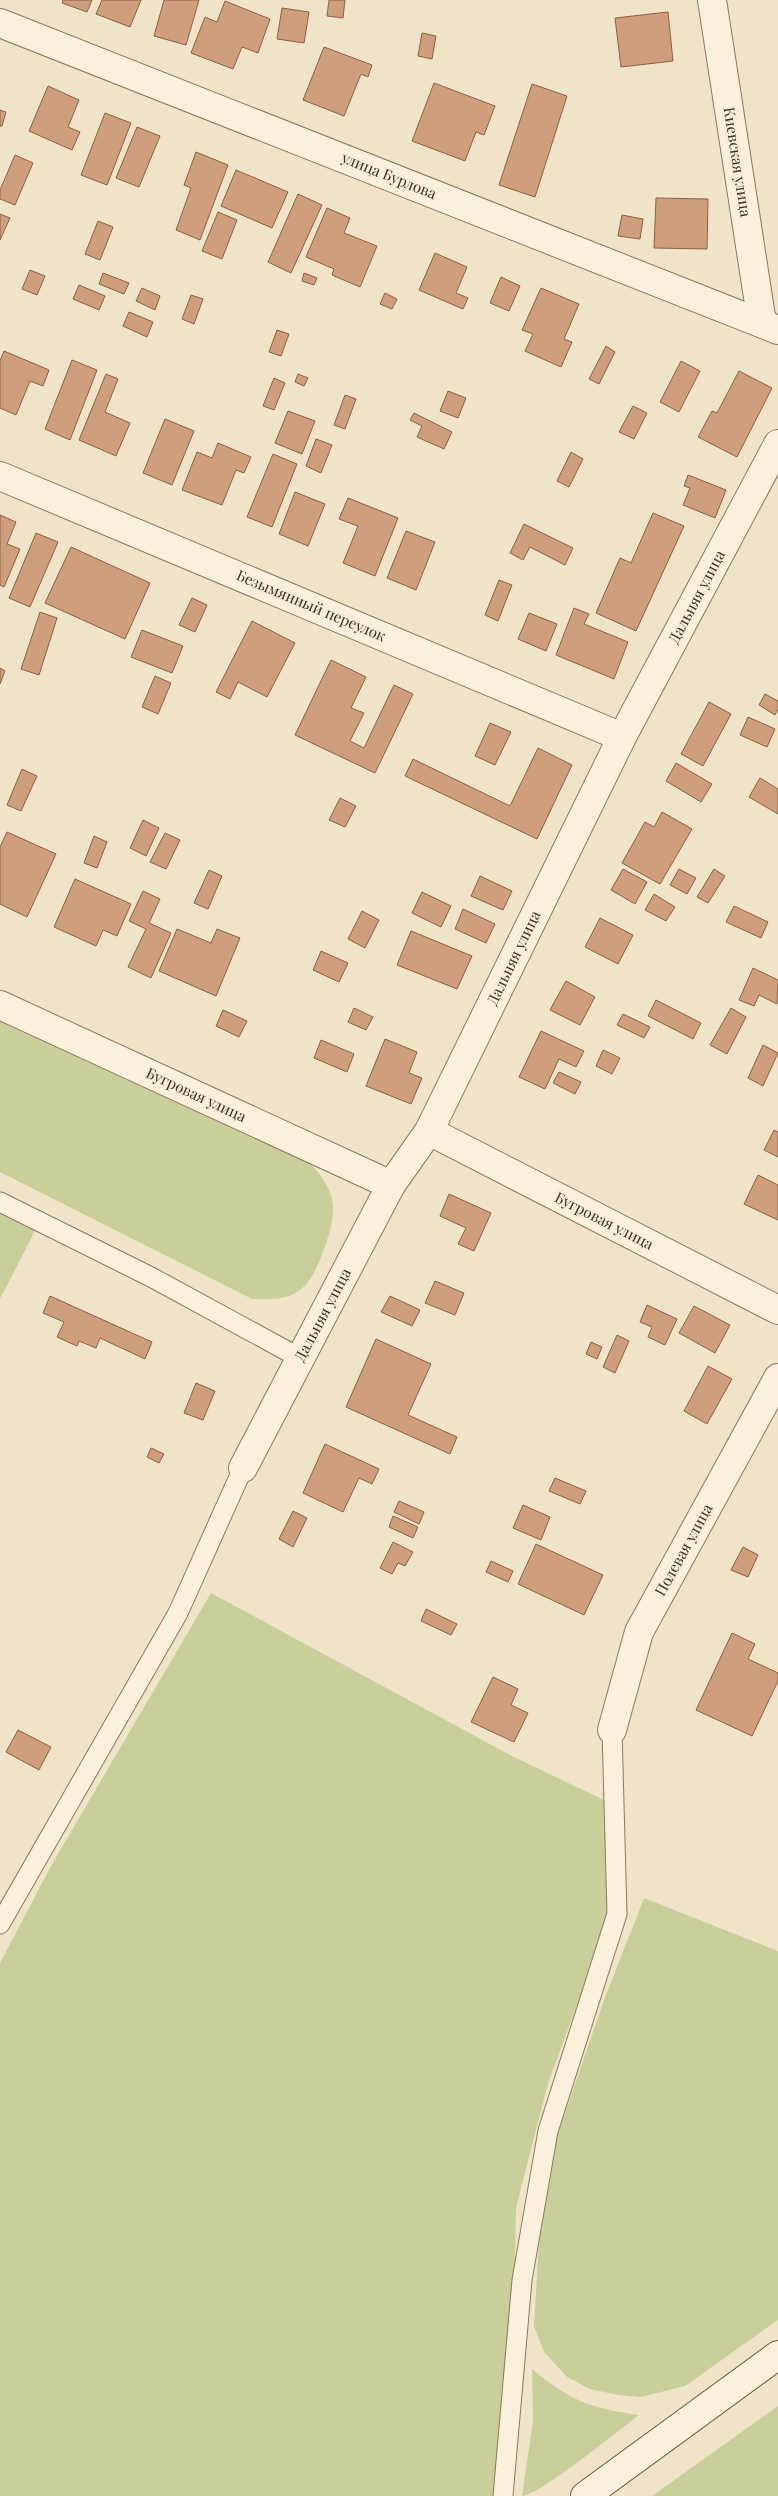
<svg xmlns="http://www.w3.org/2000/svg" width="778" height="2496" viewBox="0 0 778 2496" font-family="'Playfair Display',serif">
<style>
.green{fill:#c9cf9b}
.building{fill:#cf9f7d;stroke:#8d5f41}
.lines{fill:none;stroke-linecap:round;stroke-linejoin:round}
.lane-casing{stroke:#8d765c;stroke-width:21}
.street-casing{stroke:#8d765c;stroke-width:30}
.secondary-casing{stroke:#6f573f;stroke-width:30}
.lane{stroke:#faf1dc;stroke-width:19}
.street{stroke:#faf1dc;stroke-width:28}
.secondary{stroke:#faf1dc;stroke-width:28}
.labels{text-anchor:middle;stroke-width:5;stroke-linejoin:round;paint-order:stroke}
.street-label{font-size:15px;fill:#3d2e20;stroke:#f7eed8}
</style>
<rect width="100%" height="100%" fill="#f0e4c8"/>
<!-- green -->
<g class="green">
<path d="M0,1010L303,1156C339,1192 339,1208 322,1255C317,1267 311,1282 300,1290C286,1301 268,1299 252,1299L0,1172Z"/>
<polygon points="0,1214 35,1231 0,1299"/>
<polygon points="211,1593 512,1756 606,1801 612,1911 548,2083 516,2208 512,2425 498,2496 0,2496 0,1963 52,1864"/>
<polygon points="644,1898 778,1951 778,2320 685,2386 641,2397 618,2395 590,2389 567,2377 544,2352 534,2326 539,2240 556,2139 604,2000"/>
<path d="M532,2369C571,2401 590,2408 639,2415C620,2429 539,2496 522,2496L533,2421Z"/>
<polygon points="778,2406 778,2496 652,2496"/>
</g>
<!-- building -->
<g class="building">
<polygon points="63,0 92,0 87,12 62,3"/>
<polygon points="102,0 141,0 130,27 96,14"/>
<polygon points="164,0 199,0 186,45 154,36"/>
<polygon points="329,0 345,0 343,18 327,16"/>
<polygon points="225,1 270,19 258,53 242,47 233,69 191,53 205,17 217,22"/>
<polygon points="282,8 309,12 304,43 277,39"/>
<polygon points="668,12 673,61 621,67 615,18"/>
<polygon points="422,33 436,36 432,59 418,56"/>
<polygon points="324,47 372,65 368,77 361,74 344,116 303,100"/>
<polygon points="434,83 495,106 484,135 476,132 465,161 412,141"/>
<polygon points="532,84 567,96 535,197 499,185"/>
<polygon points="48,86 79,100 68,127 80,132 72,150 29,131"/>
<polygon points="0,110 6,112 2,126 0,126"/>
<polygon points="105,113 131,123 107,185 81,175"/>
<polygon points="137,127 160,136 139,187 116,178"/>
<polygon points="196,152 228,165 200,240 176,230 191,188 184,185"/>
<polygon points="15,155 33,163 15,205 0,199 0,190"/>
<polygon points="236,170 288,192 272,228 221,206"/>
<polygon points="298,194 322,205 291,273 268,262"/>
<polygon points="656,198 708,199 707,249 654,248"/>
<polygon points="327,208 350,218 344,233 377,246 360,287 332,275 334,269 306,257"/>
<polygon points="218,212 237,220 222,259 202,251"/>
<polygon points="0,214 10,218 0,240"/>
<polygon points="622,215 643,219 640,239 618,236"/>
<polygon points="98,221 113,227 100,260 85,254"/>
<polygon points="435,253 467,267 456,293 468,298 463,309 419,290"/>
<polygon points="30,270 45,276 37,295 22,289"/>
<polygon points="103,273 129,283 124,294 99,284"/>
<polygon points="304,273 317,278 314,285 302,281"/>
<polygon points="501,277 520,286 509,311 490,303"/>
<polygon points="79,285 105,296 99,310 73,299"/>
<polygon points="142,288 160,296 155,310 136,301"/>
<polygon points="541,288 579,304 564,339 572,342 561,367 525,351 533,334 522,330"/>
<polygon points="385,293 397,299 392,309 380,304"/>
<polygon points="191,295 203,299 194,324 182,319"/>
<polygon points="129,312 153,322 147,337 123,326"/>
<polygon points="277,330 289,334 281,356 269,352"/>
<polygon points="606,346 615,352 599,384 589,379"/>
<polygon points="4,351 49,370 43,386 30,381 16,415 0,408 0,361"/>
<polygon points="72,360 97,370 70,440 45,429"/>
<polygon points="681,361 700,371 679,412 660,402"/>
<polygon points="739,371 772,388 737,457 698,437 712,411 717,413"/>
<polygon points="106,374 118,379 105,412 130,423 116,456 79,440"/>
<polygon points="298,374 308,378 304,386 295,382"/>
<polygon points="274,378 285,383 274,410 263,406"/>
<polygon points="448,391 466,398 458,418 440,411"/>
<polygon points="345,395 356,399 345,429 334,425"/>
<polygon points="633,406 647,413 634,439 619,432"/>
<polygon points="288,411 315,421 302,454 275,443"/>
<polygon points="414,413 452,432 444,449 417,437 422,426 410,420"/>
<polygon points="165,419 194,431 172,485 143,473"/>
<polygon points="316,439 332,445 321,473 306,466"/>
<polygon points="218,443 251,457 244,473 236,470 222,505 182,490 197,452 212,458"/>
<polygon points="571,452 583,459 569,487 557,481"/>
<polygon points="273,454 297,464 272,527 247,517"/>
<polygon points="688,475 726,490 715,518 683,505 690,488 684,486"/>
<polygon points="295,492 325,504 308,546 279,534"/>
<polygon points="348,498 398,518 375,576 343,563 358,526 339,519"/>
<polygon points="653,513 684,526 636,631 596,613 620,558 631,563"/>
<polygon points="0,515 16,522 7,544 20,549 4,587 0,585"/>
<polygon points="524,524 573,548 565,565 530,547 523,560 510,553"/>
<polygon points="406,531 435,542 416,590 387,578"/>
<polygon points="36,533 58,542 30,607 9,598"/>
<polygon points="71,547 150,583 125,639 45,603"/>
<polygon points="499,580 512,585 498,621 485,615"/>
<polygon points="192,598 207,605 195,632 179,625"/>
<polygon points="574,608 589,614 584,624 628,642 614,679 556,655"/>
<polygon points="40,612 57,618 39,675 21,669"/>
<polygon points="529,613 557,624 546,651 518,639"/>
<polygon points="252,621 295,643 267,697 238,682 230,699 216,692"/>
<polygon points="142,630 183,646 172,673 131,657"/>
<polygon points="331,660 366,677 351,708 364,713 350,741 364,748 394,685 413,694 375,773 295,735"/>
<polygon points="0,668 5,671 0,684"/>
<polygon points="155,676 171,683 158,714 142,707"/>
<polygon points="765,694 778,701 778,709 775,715 759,705"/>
<polygon points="709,702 731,714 703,766 681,754"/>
<polygon points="748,717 775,729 767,747 740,735"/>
<polygon points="490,723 511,732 495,765 475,756"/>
<polygon points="538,748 572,765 537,839 405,776 413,759 510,806"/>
<polygon points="676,763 712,784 701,802 666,781"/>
<polygon points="22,769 37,776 21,811 7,805"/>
<polygon points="760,778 778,789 778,814 749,797"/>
<polygon points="340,798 356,806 345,827 329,820"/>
<polygon points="662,812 692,829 660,884 622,863 645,822 654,827"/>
<polygon points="143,820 159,828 146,856 130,848"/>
<polygon points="7,832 56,854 27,917 0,904 0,847"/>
<polygon points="165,833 180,840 166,869 150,862"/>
<polygon points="94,836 107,842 97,868 84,863"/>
<polygon points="623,869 647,882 635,904 611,890"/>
<polygon points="679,869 696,878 687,894 670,885"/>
<polygon points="714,869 725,876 708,903 697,897"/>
<polygon points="209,870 222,876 208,909 194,903"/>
<polygon points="480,876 512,891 503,910 471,896"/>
<polygon points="75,879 131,904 117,936 103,930 96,946 54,927"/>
<polygon points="143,891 160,899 149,923 171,933 151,978 128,967 146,929 129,921"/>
<polygon points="422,892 451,906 441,927 412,913"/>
<polygon points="654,894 675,907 666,921 645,910"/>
<polygon points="734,906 768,922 761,938 726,922"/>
<polygon points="463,909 495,924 486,943 455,929"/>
<polygon points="362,911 379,920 365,948 348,939"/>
<polygon points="600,918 633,935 618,964 585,947"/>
<polygon points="177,929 211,943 217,929 240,938 216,996 159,971"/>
<polygon points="411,931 472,956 457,989 397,965"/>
<polygon points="321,951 348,963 339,982 313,970"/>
<polygon points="753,968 778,980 777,1004 759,995 754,1006 739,1000"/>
<polygon points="566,981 595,997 580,1025 550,1010"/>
<polygon points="656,1000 701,1023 693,1039 648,1016"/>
<polygon points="354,1008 373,1017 366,1030 348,1022"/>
<polygon points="731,1008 746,1017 727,1054 710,1045"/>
<polygon points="223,1010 247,1021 239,1037 216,1026"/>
<polygon points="623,1014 650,1027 644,1038 617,1025"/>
<polygon points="541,1031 584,1051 576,1067 559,1059 545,1089 519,1077"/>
<polygon points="385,1039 417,1052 409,1073 422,1078 411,1104 366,1086"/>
<polygon points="321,1040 354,1054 347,1072 314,1058"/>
<polygon points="763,1045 778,1053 763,1086 748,1078"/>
<polygon points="603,1050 620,1058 612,1074 596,1066"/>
<polygon points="559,1072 581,1082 575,1094 553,1083"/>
<polygon points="774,1130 778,1132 778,1157 764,1150"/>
<polygon points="758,1175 778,1185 778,1220 744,1204"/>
<polygon points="449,1194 491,1213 474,1251 458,1244 466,1228 440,1216"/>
<polygon points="435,1281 464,1293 455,1315 425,1303"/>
<polygon points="50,1296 152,1342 145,1359 100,1338 96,1348 79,1341 77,1346 57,1337 64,1322 43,1313"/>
<polygon points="390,1296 420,1310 412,1326 381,1312"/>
<polygon points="647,1305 677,1319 665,1345 648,1337 652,1327 640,1322"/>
<polygon points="694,1306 730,1325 715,1353 679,1333"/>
<polygon points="617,1335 629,1341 615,1373 603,1367"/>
<polygon points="376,1339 431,1364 408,1415 457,1437 450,1454 346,1407"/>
<polygon points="591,1342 602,1347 597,1359 586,1354"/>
<polygon points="708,1366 732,1379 707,1424 684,1411"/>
<polygon points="196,1383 215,1391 203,1420 184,1413"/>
<polygon points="325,1444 379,1469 372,1484 359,1478 343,1512 303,1493"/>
<polygon points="151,1448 164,1454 159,1463 147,1457"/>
<polygon points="555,1478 586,1491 580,1504 549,1491"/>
<polygon points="399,1501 424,1512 419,1524 394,1512"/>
<polygon points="523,1505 550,1517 541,1540 513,1528"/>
<polygon points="293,1511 307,1518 293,1547 279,1539"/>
<polygon points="393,1516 418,1527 413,1538 389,1527"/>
<polygon points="393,1542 413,1552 405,1566 398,1563 392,1574 380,1568"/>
<polygon points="536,1544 603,1575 584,1615 518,1584"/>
<polygon points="743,1547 758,1555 748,1577 731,1570"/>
<polygon points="491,1561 513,1571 508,1582 486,1572"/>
<polygon points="426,1609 457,1624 451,1635 421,1621"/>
<polygon points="732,1633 755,1644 748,1659 778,1673 778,1681 752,1736 696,1710"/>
<polygon points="493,1677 518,1689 511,1705 528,1713 514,1742 471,1722"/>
<polygon points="18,1730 51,1747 39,1770 6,1752"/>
</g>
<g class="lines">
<!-- lane casing -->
<g class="lane-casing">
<g id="lane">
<polyline points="0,1202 151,1277 300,1358"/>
<polyline points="0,1924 178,1613 243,1468"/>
<polyline points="503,2496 522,2280 548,2131 617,1914 612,1730"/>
</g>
</g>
<!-- street casing -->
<g class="street-casing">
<g id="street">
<polyline points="712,0 762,323"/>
<polyline points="0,23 778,330"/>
<polyline points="0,476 622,737"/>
<polyline points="0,1005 391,1185"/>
<polyline points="429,1131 778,1310"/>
<polyline points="243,1468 391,1185 429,1131 622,737 778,444"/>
<polyline points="612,1730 639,1632 778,1378"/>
</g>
</g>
<!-- secondary casing -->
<g class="secondary-casing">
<polyline id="secondary" points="585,2496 778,2355"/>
</g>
<!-- lane -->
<use href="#lane" class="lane"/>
<!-- street -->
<use href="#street" class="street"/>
<!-- secondary -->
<use href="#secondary" class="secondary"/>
</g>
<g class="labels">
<!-- street labels -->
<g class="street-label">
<text transform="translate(737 162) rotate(81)" y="5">Киевская улица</text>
<text transform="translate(389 176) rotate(22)" y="5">улица Бурлова</text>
<text transform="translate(697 597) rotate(-62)" y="5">Дальняя улица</text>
<text transform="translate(311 606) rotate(23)" y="5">Безымянный переулок</text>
<text transform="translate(514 958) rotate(-64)" y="5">Дальняя улица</text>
<text transform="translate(196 1095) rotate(25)" y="5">Бугровая улица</text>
<text transform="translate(604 1221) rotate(27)" y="5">Бугровая улица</text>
<text transform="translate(323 1315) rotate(-62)" y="5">Дальняя улица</text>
<text transform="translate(684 1550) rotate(-61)" y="5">Полевая улица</text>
</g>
</g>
</svg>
